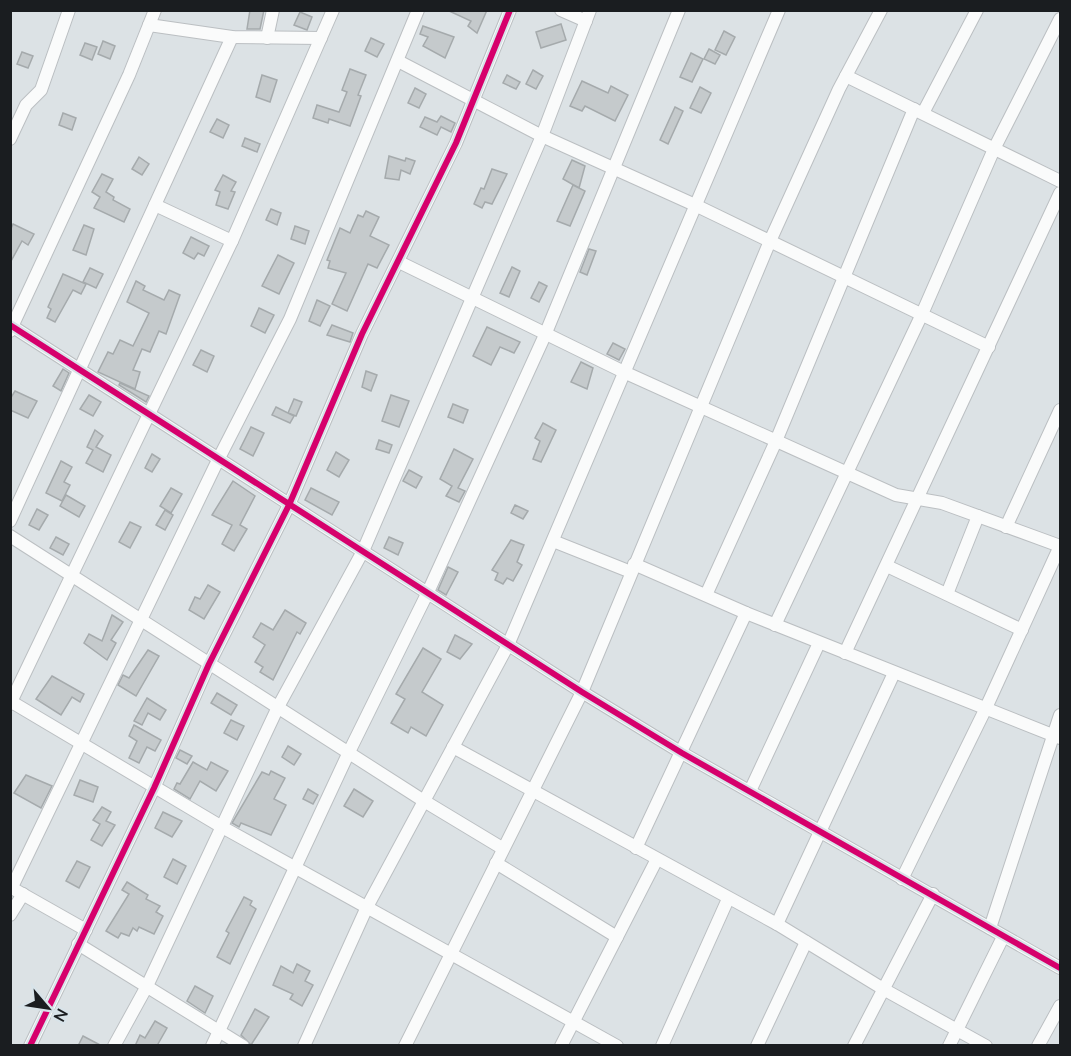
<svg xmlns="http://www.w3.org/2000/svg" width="1071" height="1056" viewBox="0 0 1071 1056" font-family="'Nunito Sans',sans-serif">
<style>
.building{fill:#c5cacc;stroke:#a5aaac;stroke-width:1.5}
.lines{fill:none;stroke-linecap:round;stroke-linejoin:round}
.street-casing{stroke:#bbbfc2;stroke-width:14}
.street{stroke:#fafbfb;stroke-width:12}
.cycleway-casing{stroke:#d8e3e9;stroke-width:10}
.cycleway{stroke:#d6006c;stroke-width:6}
</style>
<rect width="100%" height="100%" fill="#dce2e5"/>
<!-- building -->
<g class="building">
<polygon points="250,10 264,10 260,29 247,29"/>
<polygon points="447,10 487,10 477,33 468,26 471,21"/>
<polygon points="300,12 312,17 307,30 294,25"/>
<polygon points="561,24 566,40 541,48 536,32"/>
<polygon points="423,26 454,37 445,58 423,46 428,37 420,34"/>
<polygon points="724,31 735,37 726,55 715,50"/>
<polygon points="371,38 384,44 377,57 365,51"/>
<polygon points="103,41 115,46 110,59 98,54"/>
<polygon points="85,43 97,47 92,60 80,55"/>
<polygon points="709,49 720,55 715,64 704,59"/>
<polygon points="22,52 33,56 28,68 17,64"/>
<polygon points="691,53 703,59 692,82 680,77"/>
<polygon points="350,69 366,75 358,95 361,96 350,126 329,119 328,123 313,118 317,105 339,112 347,92 342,90"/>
<polygon points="533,70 543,76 536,89 526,84"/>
<polygon points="262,75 277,80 270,102 256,97"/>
<polygon points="507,75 520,82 516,89 503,83"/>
<polygon points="582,81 608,93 611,86 628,95 615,121 585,106 582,111 570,106"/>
<polygon points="700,87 711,93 701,113 690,108"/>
<polygon points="415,88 426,94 419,108 408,103"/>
<polygon points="675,107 683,111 668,144 660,140"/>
<polygon points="63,113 76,118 72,130 59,125"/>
<polygon points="441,116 455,123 451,132 441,127 437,135 420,127 425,117 437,122"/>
<polygon points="217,119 229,125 223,138 210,132"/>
<polygon points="245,138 260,144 257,152 242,146"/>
<polygon points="389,156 405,161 406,158 415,161 410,174 401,170 399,180 385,178"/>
<polygon points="139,157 149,164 142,175 132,169"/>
<polygon points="572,160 585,166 579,188 563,179"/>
<polygon points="492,169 507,174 492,204 485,202 482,208 474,204 481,188 484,189"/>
<polygon points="102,174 113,179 106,192 114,197 113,200 130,209 124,222 94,208 100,197 92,192"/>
<polygon points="223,175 236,182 231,191 235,192 228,209 216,205 220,192 215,190"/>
<polygon points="573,185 585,191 570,226 557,221"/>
<polygon points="271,209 281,213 277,225 266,220"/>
<polygon points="366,211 379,217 370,236 389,245 377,268 368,264 347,311 332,304 346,273 328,268 330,261 327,260 340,228 350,233 358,215 363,217"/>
<polygon points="13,224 34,234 28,245 22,241 10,263 10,231"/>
<polygon points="84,225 94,229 86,255 73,250"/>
<polygon points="295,226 309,231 305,244 291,239"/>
<polygon points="191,237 209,246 204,256 198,253 194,259 183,253"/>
<polygon points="589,249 596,251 587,275 580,272"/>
<polygon points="278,255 294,263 279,294 262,286"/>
<polygon points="512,267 520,271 509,297 500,293"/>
<polygon points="90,268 103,274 96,288 83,282"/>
<polygon points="63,274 86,284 81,294 73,290 55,322 47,318 51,309 48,307"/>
<polygon points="136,281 145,286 143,290 164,300 169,290 180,295 166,334 159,331 150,352 142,349 133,370 140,372 135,389 98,372 108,352 113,354 120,340 133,346 149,313 127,302"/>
<polygon points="539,282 547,286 539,302 531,298"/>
<polygon points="317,300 330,306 320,326 309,321"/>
<polygon points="259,308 274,315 265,333 251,326"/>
<polygon points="332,325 353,333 350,342 327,335"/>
<polygon points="487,327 520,342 514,353 500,347 491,365 473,356"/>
<polygon points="613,343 625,349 619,360 607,354"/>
<polygon points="201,350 214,356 207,372 193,365"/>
<polygon points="581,362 593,368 587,389 571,382"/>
<polygon points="63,369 69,373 61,391 53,386"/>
<polygon points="366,371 377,375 371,391 362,387"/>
<polygon points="120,383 149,396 146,402 119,385"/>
<polygon points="15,391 37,401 28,418 10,410 10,399"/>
<polygon points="89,395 101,402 93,416 80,409"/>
<polygon points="391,395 409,401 399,427 382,421"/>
<polygon points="294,399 302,402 296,416 288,413"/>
<polygon points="453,404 468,410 463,423 448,417"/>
<polygon points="276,407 294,416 290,423 272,415"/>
<polygon points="543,423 556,430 541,462 533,459 540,441 535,438"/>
<polygon points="251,427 264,433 253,456 240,449"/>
<polygon points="95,430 103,436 96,447 111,455 103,472 86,463 93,450 87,447"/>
<polygon points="379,440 392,445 389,453 376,449"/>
<polygon points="454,449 473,459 458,488 465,491 459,502 446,496 452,486 440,479"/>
<polygon points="336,452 349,460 339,477 327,470"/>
<polygon points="152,454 160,459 152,472 145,468"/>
<polygon points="61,461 72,467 64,482 70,485 62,501 46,493"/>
<polygon points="409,470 422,477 416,488 403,481"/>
<polygon points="233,481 255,496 240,525 247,529 234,551 222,544 232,525 212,515"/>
<polygon points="171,488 182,494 171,513 160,506"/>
<polygon points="311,488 339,502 332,515 305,500"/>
<polygon points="66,495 85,506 79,517 60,506"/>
<polygon points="515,505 528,511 523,519 511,513"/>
<polygon points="37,509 48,515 39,530 29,525"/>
<polygon points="165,510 173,515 165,530 156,525"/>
<polygon points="130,522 141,527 130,548 119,542"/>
<polygon points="56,537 69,544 63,555 50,548"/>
<polygon points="389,537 403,543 398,555 384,548"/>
<polygon points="511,540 524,545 517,562 522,565 513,581 507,578 503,584 495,580 498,573 492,570"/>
<polygon points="448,567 458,572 446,595 438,590"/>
<polygon points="208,585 220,592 204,619 189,610 195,597 200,599"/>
<polygon points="285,610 306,623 300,634 297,632 273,680 260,672 263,667 255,662 265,645 253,637 261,623 273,630"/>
<polygon points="112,615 123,622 111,640 116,643 107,660 84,643 89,634 102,641"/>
<polygon points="455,635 472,644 460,659 447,652"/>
<polygon points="423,648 441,659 422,692 443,705 426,736 411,727 408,733 391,723 405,699 396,694"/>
<polygon points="148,650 159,656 136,696 118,685 123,675 129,678"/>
<polygon points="52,676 84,694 80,702 72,697 61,715 36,699"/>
<polygon points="217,693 237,705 231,715 211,703"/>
<polygon points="147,698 166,710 160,720 148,713 142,725 134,721"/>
<polygon points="231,720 244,726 237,740 224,733"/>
<polygon points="134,725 161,740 155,751 147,747 139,763 129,758 137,741 129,736"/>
<polygon points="288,746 301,754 294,765 282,757"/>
<polygon points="180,750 192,756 187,764 176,758"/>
<polygon points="193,762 207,770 211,762 228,771 216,791 200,781 190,799 174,789 177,783 180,784"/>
<polygon points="271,771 285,778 274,799 286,805 271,835 241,823 239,827 232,823 262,772 269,775"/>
<polygon points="26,775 52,786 41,808 14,793"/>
<polygon points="80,780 98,787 93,802 74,795"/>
<polygon points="308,789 318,795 313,804 303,799"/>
<polygon points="354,789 373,801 363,817 344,806"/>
<polygon points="102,807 111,812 106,821 115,825 102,846 91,840 100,824 93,820"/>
<polygon points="163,812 182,821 172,837 155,828"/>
<polygon points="173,859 186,866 177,884 164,877"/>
<polygon points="77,861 90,867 79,888 66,881"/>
<polygon points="127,882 148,895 146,899 160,906 156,912 163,916 154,934 139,927 137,931 133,928 129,936 121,933 118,938 106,931 129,894 122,890"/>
<polygon points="244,897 252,901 250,905 256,909 230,964 217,957 229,933 226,931"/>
<polygon points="297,964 310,971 305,981 313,985 302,1006 290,999 293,994 273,985 281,966 293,973"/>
<polygon points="195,986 213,996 205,1013 187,1001"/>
<polygon points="255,1009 269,1017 251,1045 241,1035"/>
<polygon points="155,1021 167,1028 158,1044 161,1046 135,1046 140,1035 145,1038"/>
<polygon points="83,1036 102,1046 78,1046"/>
</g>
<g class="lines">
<!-- street casing -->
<g class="street-casing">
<g id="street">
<polyline points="561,10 586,21"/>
<polyline points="149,25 232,37 321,38"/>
<polyline points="267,38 273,10"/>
<polyline points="398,61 542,136 695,205 989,347"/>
<polyline points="846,76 1060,181"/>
<polyline points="923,113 977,10"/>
<polyline points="10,139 26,105 41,90 69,10"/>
<polyline points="155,205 232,241"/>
<polyline points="399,262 626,373 896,495 942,503 1060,546"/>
<polyline points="10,325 582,692 682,753 1060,968"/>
<polyline points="10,331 129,75 155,10"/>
<polyline points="10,521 232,37"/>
<polyline points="1006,527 1060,410"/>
<polyline points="10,536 424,801 502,848"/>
<polyline points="553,541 631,572"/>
<polyline points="634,564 746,613 1060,738"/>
<polyline points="887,566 1022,630"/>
<polyline points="947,594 978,516"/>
<polyline points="706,595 776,441 914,109"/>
<polyline points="775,625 922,314 994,149 1060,19"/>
<polyline points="845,653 1060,193"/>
<polyline points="10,701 222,827 617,1046"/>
<polyline points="10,704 232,241 333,10"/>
<polyline points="453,747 777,924 885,990 986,1046"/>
<polyline points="750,791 819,643"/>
<polyline points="636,848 746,613"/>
<polyline points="496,863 617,937"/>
<polyline points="902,879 985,710 1060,546"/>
<polyline points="10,887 86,930"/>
<polyline points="12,887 218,460 290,319 418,10"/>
<polyline points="10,915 23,894"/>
<polyline points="777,924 894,673"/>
<polyline points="990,928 1060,715"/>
<polyline points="78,944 243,1046"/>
<polyline points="30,1046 154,788 209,664 289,505 362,334 456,143 510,10"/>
<polyline points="114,1046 147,986 278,707 363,551 542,136 590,10"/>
<polyline points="212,1046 349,752 428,592 545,335 679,10"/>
<polyline points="304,1046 367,907 508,645 779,10"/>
<polyline points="405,1046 582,692 770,241 839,89 881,10"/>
<polyline points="561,1046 657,859"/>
<polyline points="662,1046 728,899"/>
<polyline points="757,1046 806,942"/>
<polyline points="854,1046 933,894"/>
<polyline points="949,1046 1003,937"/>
<polyline points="1038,1046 1060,1006"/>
</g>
</g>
<!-- street -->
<use href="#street" class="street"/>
<!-- cycleway casing -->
<g class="cycleway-casing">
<g id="cycleway">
<polyline points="10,325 582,692 682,753 1060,968"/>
<polyline points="30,1046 154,788 209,664 289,505 362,334 456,143 510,10"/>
</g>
</g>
<!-- cycleway -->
<use href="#cycleway" class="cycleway"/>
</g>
<!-- border -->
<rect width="1071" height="1056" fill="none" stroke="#1a1d20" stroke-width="24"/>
<!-- north arrow -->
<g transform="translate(48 1008) rotate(119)" stroke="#d8e3e9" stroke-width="4.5" paint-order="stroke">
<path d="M0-4.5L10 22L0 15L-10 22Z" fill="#1a1d20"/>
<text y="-9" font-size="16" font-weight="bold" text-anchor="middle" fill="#1a1d20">N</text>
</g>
</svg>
